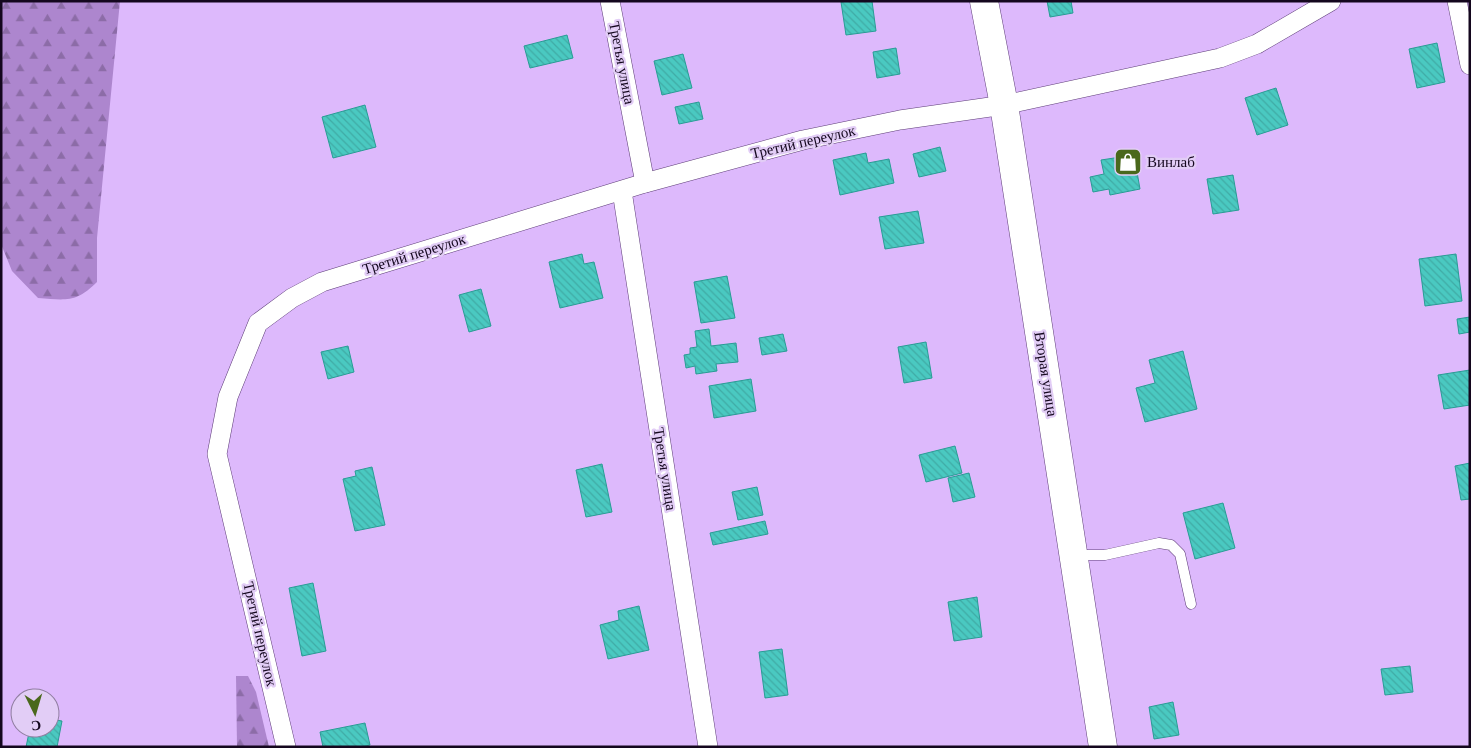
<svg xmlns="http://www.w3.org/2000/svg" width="1471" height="748" viewBox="0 0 1471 748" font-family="Georgia,serif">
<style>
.forest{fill:url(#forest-firs)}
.building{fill:url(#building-back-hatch);stroke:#299c95}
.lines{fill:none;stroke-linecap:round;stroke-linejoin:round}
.lane-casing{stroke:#5e3e78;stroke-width:11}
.street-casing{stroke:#5e3e78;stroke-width:20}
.primary-casing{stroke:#5e3e78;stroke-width:29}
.lane{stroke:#fff;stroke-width:10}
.street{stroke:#fff;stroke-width:19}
.primary{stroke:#fff;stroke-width:28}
.labels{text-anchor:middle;stroke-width:4.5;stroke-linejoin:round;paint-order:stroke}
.street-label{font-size:15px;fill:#14071e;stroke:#e2cdf6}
.poi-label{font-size:15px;fill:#14071e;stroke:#e2cdf6;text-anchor:start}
</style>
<defs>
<pattern id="forest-firs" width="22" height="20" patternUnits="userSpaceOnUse" patternTransform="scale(1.25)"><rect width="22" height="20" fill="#ad86ce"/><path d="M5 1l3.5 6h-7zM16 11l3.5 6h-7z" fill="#8c6ca7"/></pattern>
<pattern id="building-back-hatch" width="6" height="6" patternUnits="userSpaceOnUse" patternTransform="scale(1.25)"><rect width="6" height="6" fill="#4ac9c1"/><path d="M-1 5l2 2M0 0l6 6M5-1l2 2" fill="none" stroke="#40aba5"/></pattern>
</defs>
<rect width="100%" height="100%" fill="#ddb9fc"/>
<!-- forest -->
<g class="forest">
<path d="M1,1H120L97,238V282C76,303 66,300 38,298L12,271L1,244Z"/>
<polygon points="236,676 248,676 256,692 269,747 237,747"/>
</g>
<!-- building -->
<g class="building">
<polygon points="848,1 872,1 876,31 846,35 841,2"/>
<polygon points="1047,1 1071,1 1073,13 1050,17"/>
<polygon points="567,35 573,58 530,68 524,46"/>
<polygon points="1437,43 1445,82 1417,88 1409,49"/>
<polygon points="896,48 900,74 877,78 873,52"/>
<polygon points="683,54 692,88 662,95 654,61"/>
<polygon points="1276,88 1288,125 1257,135 1245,98"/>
<polygon points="699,102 703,119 679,124 675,107"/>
<polygon points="365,105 376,147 333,158 322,117"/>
<polygon points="940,147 946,171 919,177 913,154"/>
<polygon points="866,153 868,163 889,159 894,183 840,195 833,160"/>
<polygon points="1134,155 1140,189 1110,195 1109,189 1093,192 1090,177 1104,174 1101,160"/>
<polygon points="1233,175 1239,210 1213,214 1207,179"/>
<polygon points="918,211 924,243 885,249 879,217"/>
<polygon points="582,254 584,264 594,262 603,298 560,308 549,262"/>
<polygon points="1456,254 1462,301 1425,306 1419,259"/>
<polygon points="727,276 735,318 701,323 694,282"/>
<polygon points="481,289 491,326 469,332 459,295"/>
<polygon points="1470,317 1470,332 1459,334 1457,319"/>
<polygon points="709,329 711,346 736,343 738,362 716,364 717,371 696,374 695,366 686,368 684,355 690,354 690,348 697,347 695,331"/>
<polygon points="783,334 787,351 762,355 759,338"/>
<polygon points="926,342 932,378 904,383 898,347"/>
<polygon points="348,346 354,372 328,379 321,352"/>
<polygon points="1183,351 1197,409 1145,422 1136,388 1155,383 1149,360"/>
<polygon points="1470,370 1470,405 1444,409 1438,375"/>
<polygon points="751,379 756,411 714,418 709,386"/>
<polygon points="955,446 962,473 926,482 919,455"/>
<polygon points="1470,463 1470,499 1461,500 1455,466"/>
<polygon points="602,464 612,512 586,517 576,470"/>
<polygon points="372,467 385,525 355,531 343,479 356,476 355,471"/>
<polygon points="969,473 975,497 953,502 948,478"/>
<polygon points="757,487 763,515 738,520 732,492"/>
<polygon points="1223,503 1235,548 1195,559 1183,513"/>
<polygon points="765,521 768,534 713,545 710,533"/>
<polygon points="313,583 326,651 302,656 289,588"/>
<polygon points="977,597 982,637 954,641 948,602"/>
<polygon points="639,606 649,650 608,659 600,625 619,620 618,611"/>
<polygon points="782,649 788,695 765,698 759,652"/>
<polygon points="1410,666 1413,692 1385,695 1381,669"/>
<polygon points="1173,702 1179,735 1154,739 1149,707"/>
<polygon points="50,719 62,721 57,747 26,747 30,728 50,728"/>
<polygon points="365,723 370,745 361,747 323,747 320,732"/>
</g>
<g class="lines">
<!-- lane casing -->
<g class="lane-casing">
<polyline id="lane" points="1075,555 1105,555 1159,543 1171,545 1180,554 1191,604"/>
</g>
<!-- street casing -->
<g class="street-casing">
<g id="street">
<polyline points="610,1 645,183"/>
<polyline points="1457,1 1470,65"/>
<polyline points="622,191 708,747"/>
<polyline points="286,747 217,454 228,397 258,323 292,298 322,282 645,183 803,140 900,120 1004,105 1220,58 1257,44 1331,1"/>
</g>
</g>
<!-- primary casing -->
<g class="primary-casing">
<polyline id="primary" points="984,1 1004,105 1103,747"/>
</g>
<!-- lane -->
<use href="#lane" class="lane"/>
<!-- street -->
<use href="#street" class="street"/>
<!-- primary -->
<use href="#primary" class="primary"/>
</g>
<!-- icons -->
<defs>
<g id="shop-square" transform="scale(1.4375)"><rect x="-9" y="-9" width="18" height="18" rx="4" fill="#4a681c" stroke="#e2cdf6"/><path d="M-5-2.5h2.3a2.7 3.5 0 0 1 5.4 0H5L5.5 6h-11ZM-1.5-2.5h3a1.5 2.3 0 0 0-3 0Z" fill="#fff"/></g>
</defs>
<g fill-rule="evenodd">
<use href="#shop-square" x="1128" y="162"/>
</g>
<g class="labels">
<!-- street labels -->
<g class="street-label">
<text transform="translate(622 63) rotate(79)" y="5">Третья улица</text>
<text transform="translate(803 142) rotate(-13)" y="5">Третий переулок</text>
<text transform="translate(414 254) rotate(-17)" y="5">Третий переулок</text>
<text transform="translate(1046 374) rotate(81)" y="5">Вторая улица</text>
<text transform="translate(665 469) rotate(81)" y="5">Третья улица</text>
<text transform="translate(260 634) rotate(77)" y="5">Третий переулок</text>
</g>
<!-- poi labels -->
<g class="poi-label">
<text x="1147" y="167">Винлаб</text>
</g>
</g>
<!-- border -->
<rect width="1471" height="748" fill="none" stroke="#14071e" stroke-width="5"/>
<!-- north arrow -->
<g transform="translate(35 713) rotate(175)"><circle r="24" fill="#e2cdf6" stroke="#907ea0"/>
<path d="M0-4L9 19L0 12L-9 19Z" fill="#4a681c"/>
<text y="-8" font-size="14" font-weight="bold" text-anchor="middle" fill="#14071e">С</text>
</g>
</svg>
